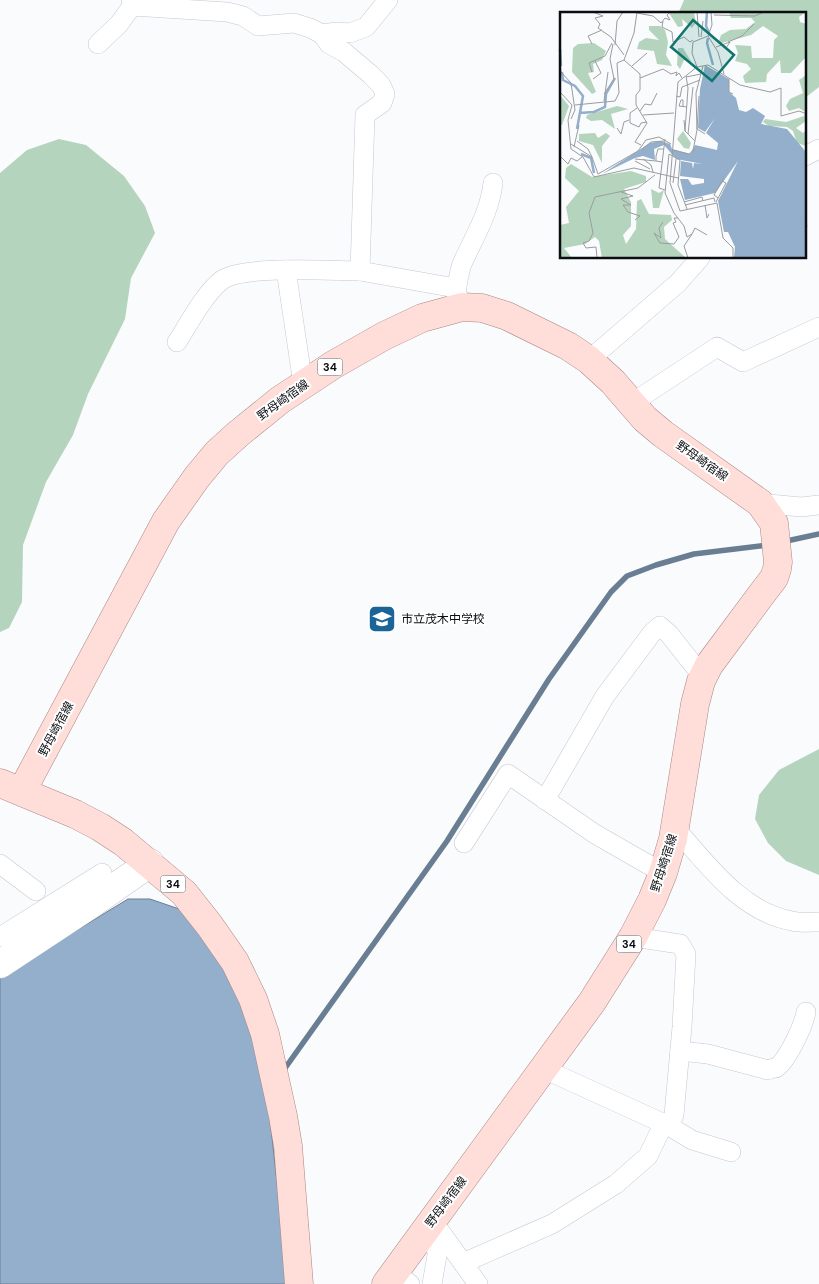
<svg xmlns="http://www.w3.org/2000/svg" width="819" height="1284" viewBox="0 0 819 1284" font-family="'DM Sans','Noto Sans JP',sans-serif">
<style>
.green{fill:#b5d4be}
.water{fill:#93afcb;stroke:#6a7e93}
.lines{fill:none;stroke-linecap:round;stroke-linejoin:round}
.stream{stroke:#6a7e93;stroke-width:5.5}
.street-casing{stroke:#c3c8d2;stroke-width:20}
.secondary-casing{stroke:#c3c8d2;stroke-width:29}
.primary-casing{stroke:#aa8682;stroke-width:29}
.street{stroke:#fff;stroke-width:19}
.secondary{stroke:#fff;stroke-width:28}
.primary{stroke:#ffddd9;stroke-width:28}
.labels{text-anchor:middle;stroke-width:4;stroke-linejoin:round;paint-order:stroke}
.shield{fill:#fff;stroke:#545658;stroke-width:1}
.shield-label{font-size:11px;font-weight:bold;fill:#0b0d11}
.street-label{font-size:12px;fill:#0b0d11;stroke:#fff}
.poi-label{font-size:12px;fill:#0b0d11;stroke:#fff;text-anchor:start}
.inset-river{fill:none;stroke:#93afcb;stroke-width:2.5}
.inset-road{fill:none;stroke:#9a9c9f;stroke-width:1}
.view{fill:#0f766e;fill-opacity:0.15;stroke:#0f766e;stroke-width:2.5}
.inset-edge{fill:none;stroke:#0b0d11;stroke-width:2.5}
</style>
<rect width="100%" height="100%" fill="#fafbfd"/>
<!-- green -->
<g class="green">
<polygon points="684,0 819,0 819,87 805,98 805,14 678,14"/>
<polygon points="59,139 86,145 124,176 145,206 155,233 131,278 125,319 88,394 73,435 46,482 23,545 22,602 9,628 0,632 0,173 27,150"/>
<polygon points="819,749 819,875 786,861 768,843 755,819 759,795 779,770"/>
</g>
<!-- water -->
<polygon class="water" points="128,899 150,899 185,911 203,930 234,986 251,1031 268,1100 288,1284 0,1284 0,977"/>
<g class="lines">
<!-- stream -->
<g class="stream">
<polyline points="782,542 819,534"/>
<polyline points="283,1071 447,841 549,679 611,592 627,576 656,565 694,554 768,545"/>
</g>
<!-- street casing -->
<g class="street-casing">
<g id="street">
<polyline points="131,0 132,6 227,12 243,16 258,26 294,23 310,28 322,34 329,44 344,52 370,74 381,85 385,94 382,103 365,115 360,271 450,287 456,291 462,307"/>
<polyline points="322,34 337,32 350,33 366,27 388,0"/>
<polyline points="98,44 119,24 132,6"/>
<polyline points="805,156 819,149"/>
<polyline points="286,270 303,384"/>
<path d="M456,291C458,282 459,272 462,264C474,237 490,212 493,183"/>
<path d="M177,342C190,322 204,294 222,280C242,265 333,271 360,271"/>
<polyline points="589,360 678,283 700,258"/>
<polyline points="632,403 717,347 743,362 819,327"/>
<polyline points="760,503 801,507 819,505"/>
<polyline points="545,800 605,696 652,633 660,626 669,634 703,677"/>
<path d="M675,828C707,864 741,912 792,921C800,923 810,922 819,922"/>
<polyline points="464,843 508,774 595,834 663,873"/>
<polyline points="0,864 36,891"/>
<polyline points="0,937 102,873"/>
<path d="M680,1051L708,1054L768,1070C769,1069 775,1068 776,1068C787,1061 804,1025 806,1012"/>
<polyline points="544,1069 669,1126 674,1115 682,1027 686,954 680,944 633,937"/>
<polyline points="669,1126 692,1140 731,1152"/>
<polyline points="432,1220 478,1284"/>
<polyline points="422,1234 438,1250 432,1284"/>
<polyline points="463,1263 552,1224 616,1184 648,1156 664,1123"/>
<polyline points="394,1272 410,1284"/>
</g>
</g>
<!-- secondary casing -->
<g class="secondary-casing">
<polyline id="secondary" points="0,964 91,904 150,863"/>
</g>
<!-- primary casing -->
<g class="primary-casing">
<g id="primary">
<polyline points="0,783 75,814 100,827 123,842 184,893 210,926 235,962 253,999 265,1034 283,1116 288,1146 299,1284"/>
<polyline points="22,791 166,521 197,477 217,453 238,434 280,400 333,365 384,336 422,318 462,307 482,308 507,316 568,346 589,360 613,382 645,419 663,434 760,503 774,523 778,562 777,569 774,578 761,595 709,665 701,681 695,704 673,839 663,873 652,900 633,937 592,1002 386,1284"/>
</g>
</g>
<!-- street -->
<use href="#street" class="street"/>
<!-- secondary -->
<use href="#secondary" class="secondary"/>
<!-- primary -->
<use href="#primary" class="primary"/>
</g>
<!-- icons -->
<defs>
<g id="school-square" transform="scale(1.4375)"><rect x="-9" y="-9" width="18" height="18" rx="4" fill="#1b6497" stroke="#fff"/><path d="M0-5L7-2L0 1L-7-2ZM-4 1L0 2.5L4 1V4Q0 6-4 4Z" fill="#fff"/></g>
</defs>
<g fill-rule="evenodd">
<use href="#school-square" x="382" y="619"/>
</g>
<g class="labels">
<!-- shield labels -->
<g class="shield">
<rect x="317.5" y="358.5" width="25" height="17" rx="4"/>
<rect x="160.5" y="875.5" width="25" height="17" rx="4"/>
<rect x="616.5" y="935.5" width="25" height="17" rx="4"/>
</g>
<g class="shield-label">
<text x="330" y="371">34</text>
<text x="173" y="888">34</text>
<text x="629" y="948">34</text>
</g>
<!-- street labels -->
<g class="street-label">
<text transform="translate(283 400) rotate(-36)" y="4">野母崎宿線</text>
<text transform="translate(702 461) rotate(35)" y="4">野母崎宿線</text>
<text transform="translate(56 729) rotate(-62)" y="4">野母崎宿線</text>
<text transform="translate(664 863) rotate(-72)" y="4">野母崎宿線</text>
<text transform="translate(446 1202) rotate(-53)" y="4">野母崎宿線</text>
</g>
<!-- poi labels -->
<g class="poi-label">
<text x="401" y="623">市立茂木中学校</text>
</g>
</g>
<!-- overview -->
<g transform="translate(560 12)">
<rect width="246" height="246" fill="#fafbfd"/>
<path d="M87,0H134L136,11L132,16L122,7L123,14L118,15L109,1ZM169,0H246L239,5L240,10L246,12V45L231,61H221L220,48L207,62L206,70L185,71L183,64L191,57L187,52L175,49L178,41L175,33L191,34L192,46H213L214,28L218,24L203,14L191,23L158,32L161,23L170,18L186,17L195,10L191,6H171ZM89,14H100L105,18L108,30L106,43L112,54L97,52L94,39L77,37L79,30L86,26L99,28L89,18ZM34,31L46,39L42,48L33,52L34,60L28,61L36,80L32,82L12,60L13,36L18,32ZM118,36H123L132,51L124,48L120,57L117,53ZM246,63V109L236,116L243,121L246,118V134L237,131L233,119L227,115L209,114L203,110L205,107L226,110L244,104L245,100L239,96L229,99L226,94L230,87L243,81L239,68ZM0,83L9,94L2,113H0ZM57,94L68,97L51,102L55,117L42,108L31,109L26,106L27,103ZM123,119L131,131L129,137L124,136L117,127ZM35,121L38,126L46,121L50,124L42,134V151L33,133L19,129V122ZM11,152L32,165L71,159L86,164V170L64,177L71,190V214L63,223L66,232L76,217L77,189L81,187L89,202L111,203L112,208L104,215L105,227L126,246H42L39,229L35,225L25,232L4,236L12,246H0V213L9,211L6,195L19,179L5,166L6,156ZM91,177L99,181L104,178L99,196H93Z" fill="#b5d4be"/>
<path d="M145,53L169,67V80L176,86L179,98L186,100L193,96L205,104L201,112L227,117L246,140V246H174L175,235L168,220H164L158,189L178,149L155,181L125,188L120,167H128L132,173L144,171V167L120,164L121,149L132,151L133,157L134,151L143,152L116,147L104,133L94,137L95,148L83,144L75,146L42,162L90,131L101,129L110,132L112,137L130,142L135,133L157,138L158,131L146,121L155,106L145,120L138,116L140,77Z" fill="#93afcb"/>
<path class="inset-river" d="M147,0L146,14L150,23M148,26L147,31L153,53M0,37L1,54M2,60L3,68L15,74L23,84L17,117M19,101L34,100L45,95L46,82L55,66M162,134H188L203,194L247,215M21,142L31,146L34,161"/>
<path class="inset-road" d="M33,0L43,4L35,6L40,12L38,16L51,25L64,43M137,0L139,25M77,1L93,4L101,11L105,6L110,8L107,3L110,0M154,3L195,4L204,0M103,9L102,15L112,20L113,30L124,25L130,30L133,28M148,24L152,13L151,0M141,25L143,9M168,30L182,24L194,12M32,32L28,24L42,18M55,33L57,9L63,0M156,35L170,30L166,36M64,48L80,62V78L76,83V93L87,111L75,130L81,133M64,48L74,21L77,0M0,53L1,60L11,71L15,98L11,107M72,54L87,41M137,55L132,41L133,30L148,24L158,40L164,62M32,60L29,51L45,44L52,31M126,65L141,62M80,66L103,57L111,62L117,60L116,64L119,61L122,66M33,67L41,61L35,49M169,67V80L173,82M0,80L12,93L8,108L11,137L23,145L34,165L74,156L118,166M44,82L54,67L50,47L53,32M116,84L120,85L122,75L140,68M139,84L137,117L145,122M44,89L48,60M15,93L55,89L59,81L57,51L64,48M123,95V88H121L119,94L127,95M77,96L70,101V111L79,115L81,111L87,110M80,99L85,92L91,93L97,81M83,103L114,101M124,108L125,119L135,129M57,116L61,122L64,110L69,108M125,119L128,76L126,64M128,122L133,75M105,127L99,176L105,178M17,129L28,137L32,145M11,132L32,145L38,162L78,139L86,128L99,125L111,132M14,135L19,113M81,138L91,130L104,129M113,138L129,142L133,139L137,118L136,81L143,54M0,144L8,152L11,146L17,149L22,145M75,147L96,149M83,147L91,153L93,160M75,149L90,157M102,150L96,149V144L98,137H104M113,171L116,147M61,180L73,184L61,187L71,193H63L68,200L80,204L75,208M158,186L154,183L164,166M124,190L142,185L143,189M156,190L166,171L162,169M125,193L154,186L155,190M145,193L147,206L149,202M127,197L118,173L120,148L109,142L105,181L114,201L124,214L127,225L132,222L124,234L128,246M94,221L100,231L114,232L119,225L113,211L116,210L114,206H118M94,221L101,226L99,216L103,210M132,222L135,216L147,223M37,246L36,235L26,236L23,231L29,229L33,221L29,201L35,185L78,176L95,163M173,246V236L163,226L157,191L120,199L110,171L118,70L137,55L148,53L180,73L210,80L221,76V104L239,99L247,102"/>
<path class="view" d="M133,8L174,43L152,69L111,35Z"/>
<rect width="246" height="246" class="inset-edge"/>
</g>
</svg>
